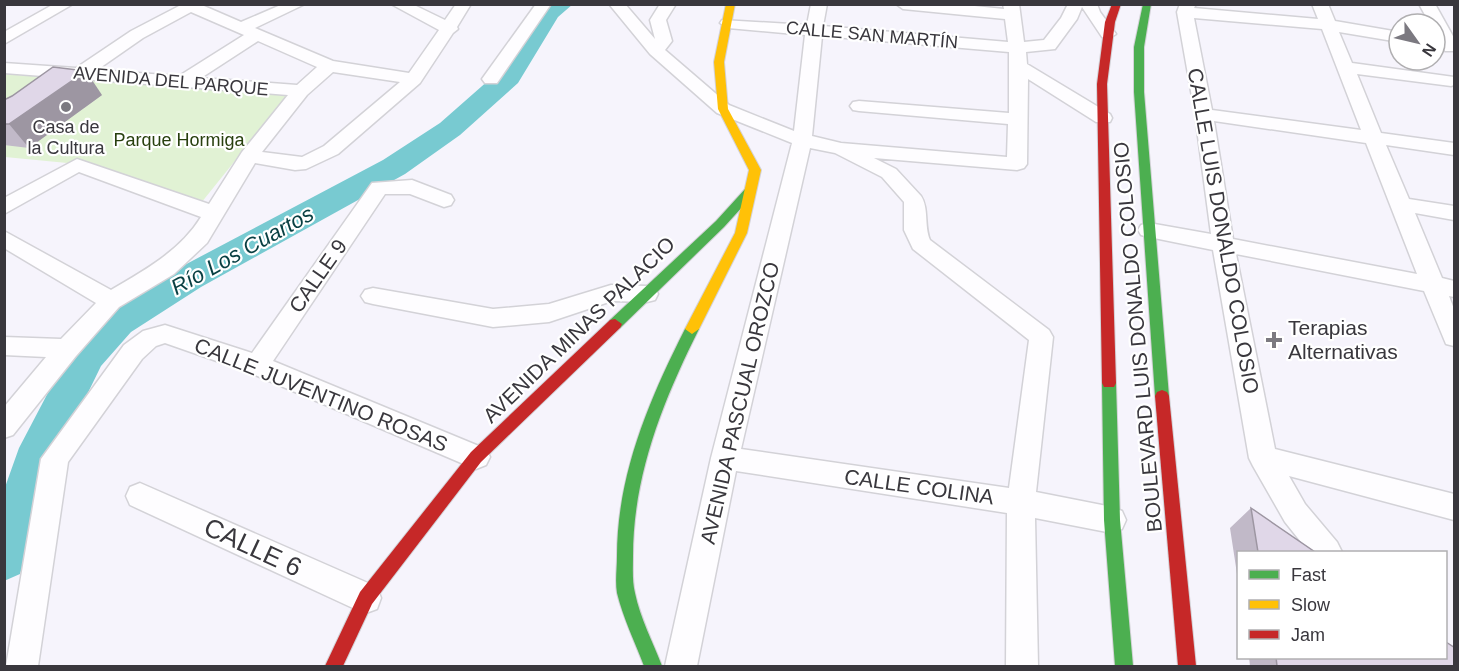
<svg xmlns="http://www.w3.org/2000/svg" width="1459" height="671" viewBox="0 0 1459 671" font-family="Helvetica,sans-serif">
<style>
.green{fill:#e1f2d4}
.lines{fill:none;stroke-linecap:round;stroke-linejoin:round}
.river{fill:#78cad1;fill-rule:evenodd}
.street-casing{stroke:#d3d2d7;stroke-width:3}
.fast-casing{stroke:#d3d2d7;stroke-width:2}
.slow-casing{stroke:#d3d2d7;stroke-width:2}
.jam-casing{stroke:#d3d2d7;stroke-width:2}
.street{fill:#fefdff;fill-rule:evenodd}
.fast{fill:#4caf50;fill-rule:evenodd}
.slow{fill:#ffc107;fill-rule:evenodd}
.jam{fill:#c62828;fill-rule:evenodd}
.wall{fill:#c1b9c8}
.shaded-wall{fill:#9d96a2}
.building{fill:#e0d7e8;stroke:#9d96a2;stroke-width:1.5}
.poi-dot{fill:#7b7980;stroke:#fff;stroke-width:2}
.labels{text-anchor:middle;stroke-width:4.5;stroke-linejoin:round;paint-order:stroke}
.far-street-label{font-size:18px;fill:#39373d;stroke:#fff}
.far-poi-label{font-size:18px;fill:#39373d;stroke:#fff}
.far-park-label{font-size:18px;fill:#28400e;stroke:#fff}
.street-label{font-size:21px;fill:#39373d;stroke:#fff}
.poi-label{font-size:21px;fill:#39373d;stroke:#fff;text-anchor:start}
.water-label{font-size:22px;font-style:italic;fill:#083f42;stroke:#fff}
.near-street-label{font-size:26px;fill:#39373d;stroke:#fff}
</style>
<rect width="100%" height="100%" fill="#f6f4fc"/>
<!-- green -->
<polygon class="green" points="4,74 288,95 201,203 88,165 5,157"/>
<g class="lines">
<!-- river -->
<polygon class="river" points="543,4 573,4 558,17 518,83 460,135 405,174 201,287 131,332 101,366 61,448 20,574 4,581 4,490 19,448 73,345 105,312 177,269 383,160 440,123 498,72 536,12"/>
<!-- street casing -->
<g class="street-casing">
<g id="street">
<polygon points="54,4 73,4 4,44 4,32"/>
<path d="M178,4H205L204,6L241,22L283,4H305L255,28L333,61L409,73L439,30L391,4H412L445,20L456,4H471L457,27L458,29L453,33L420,83L338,154L306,169L295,170L255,163L207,243L174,274L119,307L76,356L13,435L4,438V407L46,357L4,355V337L61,339L96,303L4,248V231L111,290C145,270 180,251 201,217L79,172L4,214V198L77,159L209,204L242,152L288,95L4,73V63L76,68L131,31L179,6ZM191,12L244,35L179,76L97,70L143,38ZM258,41L317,67L297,85L201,78ZM333,72L400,82L324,146L302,157L262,152L307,95Z"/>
<polygon points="536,4 551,4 497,83 485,83 482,79"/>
<path d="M609,4H625L655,39L650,20L660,4H676L666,20L672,41L665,50L729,105L794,131L805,35L728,28L720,23L722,20L807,25L811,4H827L823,26L1008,42L1005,19L903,9L896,4H955L1004,9L1003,4H1019L1024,42L1044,40L1061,18L1068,4H1097L1100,12L1116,34L1108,39L1102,37L1082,7L1077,19L1055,49L1026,52L1027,64L1110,114L1112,118L1110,122H1096L1028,79L1027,164L1024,168L1017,170L874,158L896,169L921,196C929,208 924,226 930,240L1049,330L1053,337L1036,492L1112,507L1122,511L1126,520L1122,529L1112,533L1035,518L1038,666H1006L1007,513L736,471L697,666H665L711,458L792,143L717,113L650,54ZM822,36L1009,52V113L859,101L853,102L850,106L853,110L859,111L1008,124L1007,157L841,143L812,136ZM810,148L835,153L882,177L904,202V230L913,249L1029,340L1009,488L741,449Z"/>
<path d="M1180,4H1196L1194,8L1318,19L1312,4H1328L1335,21L1399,32V42L1339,32L1352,63L1454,77V85L1451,86L1357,74L1381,133L1454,143V155L1386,145L1409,199L1454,206V220L1415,213L1442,278L1454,281V297L1449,296L1454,309V346L1446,344L1424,291L1236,254L1275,449L1454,494V520L1289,476L1305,504L1337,542L1342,552H1309L1285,522L1253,466L1249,458L1213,250L1149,237L1141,235L1138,230L1141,225L1149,223L1211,234L1195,114L1177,12ZM1194,18L1322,29L1361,130L1212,110ZM1214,121L1366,143L1417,274L1233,239Z"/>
<polygon points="1419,4 1435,4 1454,38 1454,51 1445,51 1435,33 1435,24 1430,24"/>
<polygon points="412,180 451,195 454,200 451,205 444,207 410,194 385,194 273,361 486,449 490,457 486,465 476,469 466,465 248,372 165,343 156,346 142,359 68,462 38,666 6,666 41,459 124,345 143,331 165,325 252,353 372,183"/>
<polygon points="611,285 647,286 655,288 658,294 655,300 647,302 612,301 549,322 493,327 373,304 365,302 361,296 365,290 373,288 493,309 549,304"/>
<polygon points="140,483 377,587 381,598 377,609 366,613 355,609 130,505 126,496 130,487"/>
</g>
</g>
<!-- fast casing -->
<g class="fast-casing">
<g id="fast">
<polygon points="1143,4 1151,4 1144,47 1144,92 1169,396 1167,400 1162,402 1157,400 1155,396 1134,92 1134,47"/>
<polygon points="750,187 754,188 754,194 724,227 620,328 610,328 608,324 610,320 716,221 746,188"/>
<path d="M692,324L699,329C663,401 633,475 633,556C633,568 632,581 635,593C640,618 653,642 662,666H644C635,642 623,618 617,593C615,581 617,568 617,556C617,475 649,400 685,329Z"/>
<polygon points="1109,377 1114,379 1116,383 1120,520 1133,666 1115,666 1104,520 1102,383 1104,379"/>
</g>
</g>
<!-- slow casing -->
<g class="slow-casing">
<polygon id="slow" points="726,4 735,4 724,62 728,109 761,170 747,233 699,329 692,334 685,329 735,233 749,170 718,109 714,62"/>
</g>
<!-- jam casing -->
<g class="jam-casing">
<g id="jam">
<polygon points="1112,4 1121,4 1115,22 1107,84 1116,383 1114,387 1104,387 1102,383 1097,84 1105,22"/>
<polygon points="615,319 622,324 620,328 481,462 372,604 343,666 325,666 360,592 471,452 610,320"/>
<polygon points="1162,390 1167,392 1169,396 1196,666 1178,666 1155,396 1157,392"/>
</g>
</g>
<!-- street -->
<use href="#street" class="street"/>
<!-- fast -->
<use href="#fast" class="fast"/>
<!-- slow -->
<use href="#slow" class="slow"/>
<!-- jam -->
<use href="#jam" class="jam"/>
</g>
<!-- wall -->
<g class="wall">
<polygon points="102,95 29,148 4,145 4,100"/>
<polygon points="1251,508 1315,552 1239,552 1239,587 1230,528"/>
<polygon points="1249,657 1446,657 1455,666 1250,666"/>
</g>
<!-- shaded-wall -->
<polygon class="shaded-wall" points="86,71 102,95 29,148 9,124"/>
<!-- building -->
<g class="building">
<polygon points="53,67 86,71 9,124 4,124 4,100 12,96"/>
<polygon points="1251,508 1315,552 1258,552"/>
<polygon points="1446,642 1455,648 1455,666 1277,666 1276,657 1446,657"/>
</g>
<!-- markers -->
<g class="poi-dot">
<circle cx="66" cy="107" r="6"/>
<path d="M1271 331h6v6h6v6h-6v6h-6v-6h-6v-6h6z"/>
</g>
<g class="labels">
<!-- far-street labels -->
<g class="far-street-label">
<text transform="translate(872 35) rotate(5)" y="6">CALLE SAN MARTÍN</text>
<text transform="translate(171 81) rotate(5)" y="6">AVENIDA DEL PARQUE</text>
</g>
<!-- far-poi labels -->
<g class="far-poi-label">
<text x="66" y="133">Casa de<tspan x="66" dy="21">la Cultura</tspan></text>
</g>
<!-- far-park labels -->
<g class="far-park-label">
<text x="179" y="146">Parque Hormiga</text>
</g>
<!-- street labels -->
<g class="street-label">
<text transform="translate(1223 231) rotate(80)" y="7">CALLE LUIS DONALDO COLOSIO</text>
<text transform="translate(318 276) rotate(-55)" y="7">CALLE 9</text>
<text transform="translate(579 330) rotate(-44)" y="7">AVENIDA MINAS PALACIO</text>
<text transform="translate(1138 337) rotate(-95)" y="7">BOULEVARD LUIS DONALDO COLOSIO</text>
<text transform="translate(321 395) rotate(22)" y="7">CALLE JUVENTINO ROSAS</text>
<text transform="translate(740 403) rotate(-77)" y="7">AVENIDA PASCUAL OROZCO</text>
<text transform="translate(919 487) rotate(8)" y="7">CALLE COLINA</text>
</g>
<!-- poi labels -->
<g class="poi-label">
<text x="1288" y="335">Terapias<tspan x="1288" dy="24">Alternativas</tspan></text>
</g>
<!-- water labels -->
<g class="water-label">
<text transform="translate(242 250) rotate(-29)" y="8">Río Los Cuartos</text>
</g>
<!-- near-street labels -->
<g class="near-street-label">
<text transform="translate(253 547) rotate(25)" y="9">CALLE 6</text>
</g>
</g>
<!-- border -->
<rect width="1459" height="671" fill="none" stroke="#39373d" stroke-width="12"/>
<!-- legend -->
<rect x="1237" y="551" width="210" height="108" fill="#ffffff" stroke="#b0afb1" stroke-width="1.5"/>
<rect x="1249" y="570" width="30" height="9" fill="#4caf50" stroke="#b0afb1" stroke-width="1.5"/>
<text x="1291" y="581" font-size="18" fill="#39373d">Fast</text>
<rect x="1249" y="600" width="30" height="9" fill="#ffc107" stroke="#b0afb1" stroke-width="1.5"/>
<text x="1291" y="611" font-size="18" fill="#39373d">Slow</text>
<rect x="1249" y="630" width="30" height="9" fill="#c62828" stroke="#b0afb1" stroke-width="1.5"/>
<text x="1291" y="641" font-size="18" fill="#39373d">Jam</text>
<!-- north arrow -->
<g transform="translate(1417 42) rotate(124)"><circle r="28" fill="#ffffff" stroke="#b0afb1" stroke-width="1.5"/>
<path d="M0-4.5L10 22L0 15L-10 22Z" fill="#7b7980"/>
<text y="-9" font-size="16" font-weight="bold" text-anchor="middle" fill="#39373d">N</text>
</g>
</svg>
